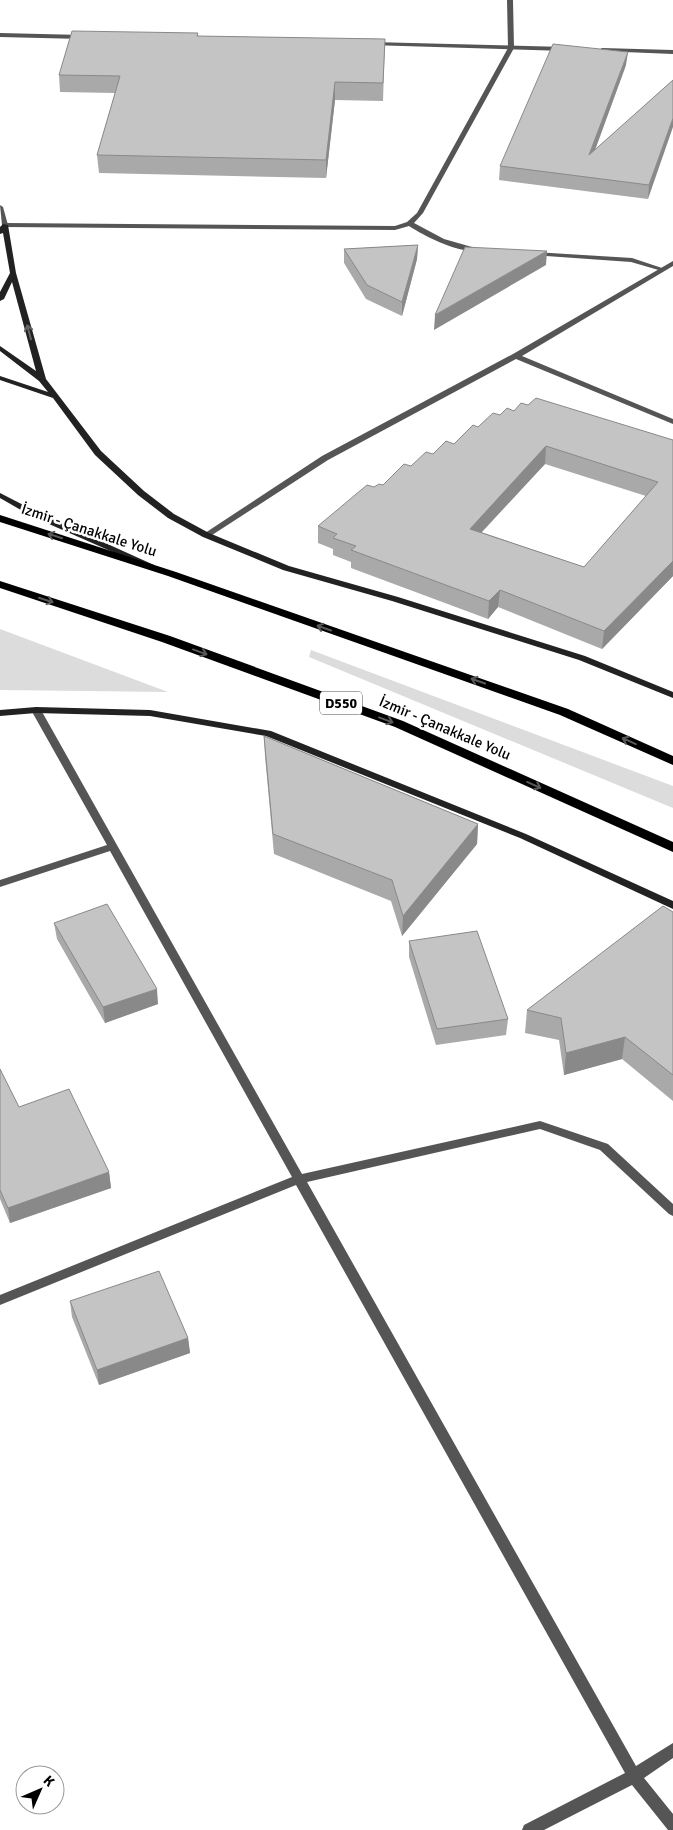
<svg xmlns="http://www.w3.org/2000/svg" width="673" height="1830" viewBox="0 0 673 1830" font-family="Signika,sans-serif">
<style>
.green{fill:#dcdcdc}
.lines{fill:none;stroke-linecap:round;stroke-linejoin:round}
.service{fill:#555;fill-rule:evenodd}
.minor{fill:#555;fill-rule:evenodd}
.tertiary{fill:#555;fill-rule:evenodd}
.secondary{fill:#222;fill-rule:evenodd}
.trunk{fill:#000;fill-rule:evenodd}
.wall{fill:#a9a9a9;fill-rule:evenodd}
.shaded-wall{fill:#898989}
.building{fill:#c4c4c4;stroke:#898989;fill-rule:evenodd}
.oneway{stroke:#646464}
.oneway2{stroke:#595959}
.labels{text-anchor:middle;stroke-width:5;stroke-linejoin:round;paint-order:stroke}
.shield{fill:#fff;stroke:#4c4c4c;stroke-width:1}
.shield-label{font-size:14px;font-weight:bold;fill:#000}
.street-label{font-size:15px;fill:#000;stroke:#fff}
</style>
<rect width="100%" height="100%" fill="#fff"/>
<!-- green -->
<g class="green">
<polygon points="0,629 168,692 0,690"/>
<polygon points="311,650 673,786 673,808 309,657"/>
</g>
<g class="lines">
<!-- service -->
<g class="service">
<path d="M507,0H513L514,48L423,213L414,223L444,239L479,249V251C458,253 426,237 409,226L395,230L5,227L2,225L5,223L395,226L407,222L417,213L508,48Z"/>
<polygon points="534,252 632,258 665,269 662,271 631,262 532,255 531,254"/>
</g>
<!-- minor -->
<g class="minor">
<polygon points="673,261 673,266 522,356 673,419 673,424 516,359 328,460 209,537 203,537 202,535 322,456 513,354"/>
<polygon points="36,707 41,710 302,1174 540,1121 608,1144 673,1204 673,1216 669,1214 600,1150 540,1129 307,1182 636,1766 673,1743 673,1758 644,1778 673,1814 673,1830 668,1830 632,1785 544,1830 522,1830 524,1825 625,1773 296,1185 0,1305 0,1295 292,1177 110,851 0,887 0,880 107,845 31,710"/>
</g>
<!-- tertiary -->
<g class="tertiary">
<polygon points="0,33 82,35 85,37 82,39 0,37"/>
<polygon points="372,42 565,47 568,49 565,51 370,45 370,43"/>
<polygon points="602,48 673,50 673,54 600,51 599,50"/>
<polygon points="0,205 3,207 8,225 7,226 2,225"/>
</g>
<!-- secondary -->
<g class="secondary">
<polygon points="3,224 8,225 16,273 46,379 101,451 144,491 174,514 209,533 289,566 398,597 585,656 673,692 673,698 579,660 392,601 283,570 203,537 168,518 138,495 95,455 53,398 0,380 0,376 48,392 39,381 0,351 0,346 36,371 12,282 4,299 0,301 0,292 10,273 3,233 0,234 0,227"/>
<polygon points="0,493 39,513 154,565 150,567 147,567 33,517 0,498"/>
<polygon points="36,707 150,710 271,731 526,834 673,901 673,909 520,838 266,736 150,716 36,713 0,716 0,710"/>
</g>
<!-- trunk -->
<g class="trunk">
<polygon points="0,515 176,572 568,709 673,756 673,765 560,715 168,576 0,522"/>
<polygon points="0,581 170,636 403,721 673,842 673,852 395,727 162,642 0,588"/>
</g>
</g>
<!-- wall -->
<g class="wall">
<polygon points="198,33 198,36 385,39 383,101 335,100 326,178 99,173 97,155 115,93 60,92 59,75"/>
<polygon points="626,65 595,150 673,80 648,199 499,180 500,166"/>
<polygon points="418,245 417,259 402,316 366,299 344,263 344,249"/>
<path d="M528,405L673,440V576L602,649L498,607L488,619L351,568V562L333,555V549L318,543V526L374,487L383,485L411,466L433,454L454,444L478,427L500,415ZM545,464L646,496L584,567L481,532Z"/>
<polygon points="264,736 478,824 477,844 402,936 391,901 274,854 265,756"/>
<polygon points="673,912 673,1101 622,1059 564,1075 559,1040 525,1033 527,1010"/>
<polygon points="54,923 158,1004 105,1023 57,939"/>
<polygon points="409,941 508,1019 506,1035 436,1045 409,957"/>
<polygon points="0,1069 19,1107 109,1172 111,1188 10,1223 0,1199"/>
<polygon points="70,1301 188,1338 190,1353 99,1385 72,1317"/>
</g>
<!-- shaded-wall -->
<g class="shaded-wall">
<polygon points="628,52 626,65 588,169 589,155"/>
<polygon points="335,82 335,100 326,178 326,160"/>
<polygon points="673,118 673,127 648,199 649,185"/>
<polygon points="418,245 417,259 402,316 402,302"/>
<polygon points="547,251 546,265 434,330 435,315"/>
<polygon points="546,446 545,464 469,546 470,529"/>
<polygon points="673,561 673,576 602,649 604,631"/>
<polygon points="500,590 498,607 488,619 489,601"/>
<polygon points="478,824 477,844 402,936 403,916"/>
<polygon points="157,989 158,1004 105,1023 103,1007"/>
<polygon points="625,1037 622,1059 564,1075 566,1053"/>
<polygon points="109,1172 111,1188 10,1223 8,1208"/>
<polygon points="188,1338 190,1353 99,1385 97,1370"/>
</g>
<!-- building -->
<g class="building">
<polygon points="72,31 198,33 197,36 385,39 383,83 335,82 326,160 97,155 120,76 59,75"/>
<polygon points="553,44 628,52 589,155 673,80 673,118 649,185 500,166"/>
<polygon points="418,245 402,302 367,285 344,249"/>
<polygon points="465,247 547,251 435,315"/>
<path d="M536,398L673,440V561L604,631L500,590L489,601L351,550L356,546L333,538L337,534L318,526L367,485L374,487L379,484L383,485L404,464L411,466L426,452L433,454L446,441L454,444L473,425L478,427L493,413L500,415L507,408L514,411L521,403L528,405ZM546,446L658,482L584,567L470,529Z"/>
<polygon points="264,736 478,824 403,916 392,880 273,834"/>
<polygon points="107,904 157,989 103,1007 54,923"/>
<polygon points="663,906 673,912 673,1075 625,1037 566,1053 561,1018 527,1010"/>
<polygon points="477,931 508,1019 437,1029 409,941"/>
<polygon points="0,1069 19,1107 69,1089 109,1172 8,1208 0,1190"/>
<polygon points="159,1271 188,1338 97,1370 70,1301"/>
</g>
<!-- one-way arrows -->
<defs><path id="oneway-shaft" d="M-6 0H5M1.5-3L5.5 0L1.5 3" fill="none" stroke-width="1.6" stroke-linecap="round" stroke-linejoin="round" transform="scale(1.25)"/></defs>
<use class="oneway" href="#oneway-shaft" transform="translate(29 332) rotate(-105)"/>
<g class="oneway2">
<use href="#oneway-shaft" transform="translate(55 536) rotate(-162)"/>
<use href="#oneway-shaft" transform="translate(46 600) rotate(18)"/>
<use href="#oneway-shaft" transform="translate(324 628) rotate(-161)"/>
<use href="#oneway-shaft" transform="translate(200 652) rotate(20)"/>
<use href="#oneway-shaft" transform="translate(478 681) rotate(-161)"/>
<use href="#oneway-shaft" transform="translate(386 720) rotate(20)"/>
<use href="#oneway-shaft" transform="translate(629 741) rotate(-156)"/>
<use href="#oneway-shaft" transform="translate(534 785) rotate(24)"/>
</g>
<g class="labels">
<!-- shield labels -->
<rect class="shield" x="320" y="691.5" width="42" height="23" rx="4"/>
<g class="shield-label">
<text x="341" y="708">D550</text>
</g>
<!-- street labels -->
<g class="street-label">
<text transform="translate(89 530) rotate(18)" y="5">İzmir - Çanakkale Yolu</text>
<text transform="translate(445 728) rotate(23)" y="5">İzmir - Çanakkale Yolu</text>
</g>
</g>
<!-- north arrow -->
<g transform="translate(40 1790) rotate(45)"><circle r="24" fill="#ffffff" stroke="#999999"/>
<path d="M0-4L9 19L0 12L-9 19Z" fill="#000000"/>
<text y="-8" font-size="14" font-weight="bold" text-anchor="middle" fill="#000000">K</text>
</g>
</svg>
